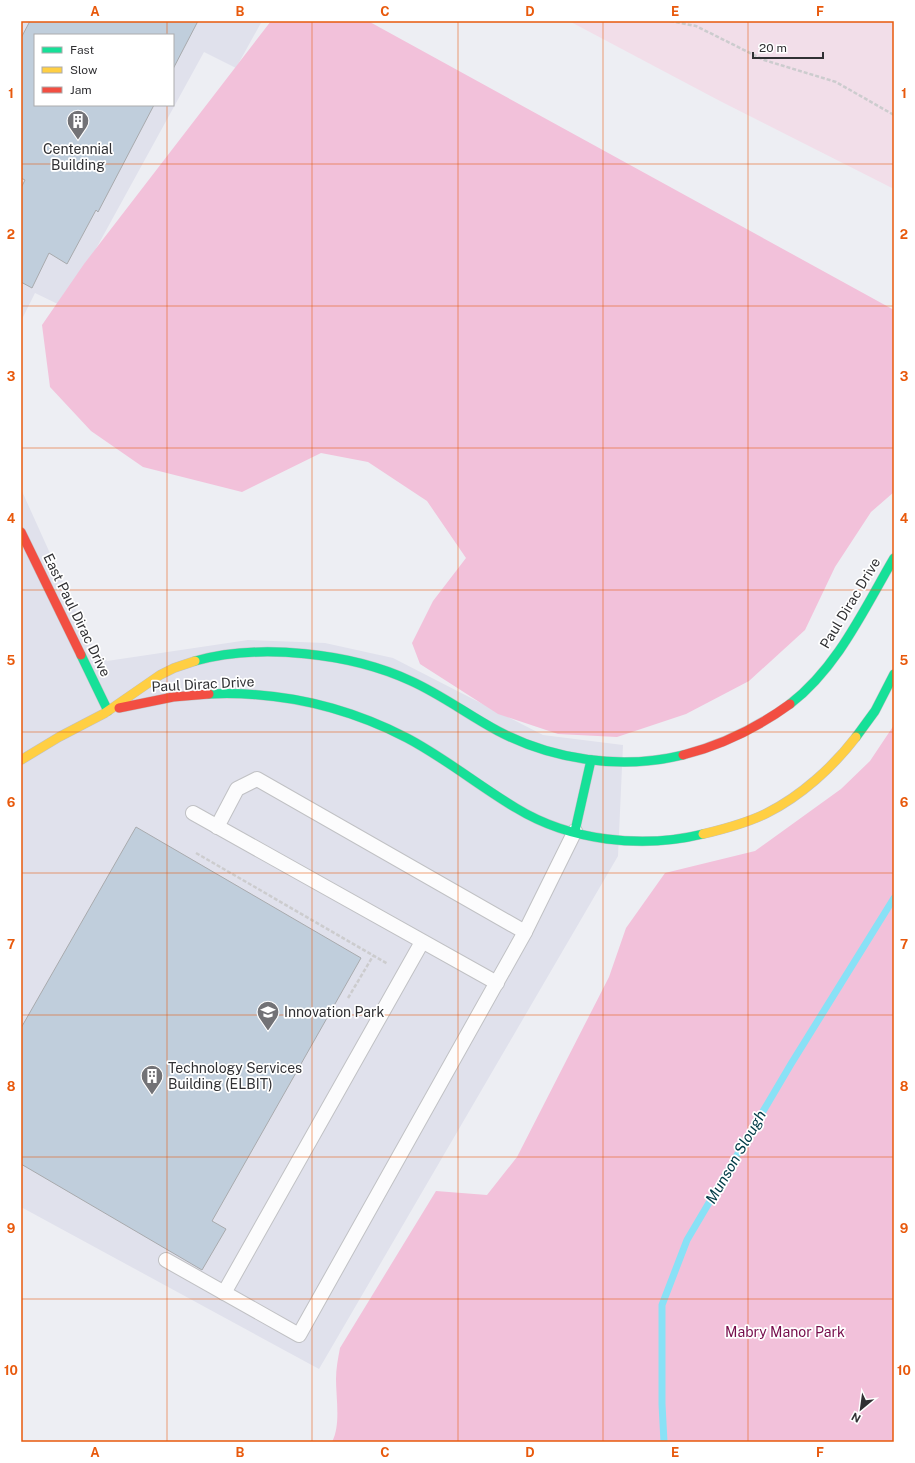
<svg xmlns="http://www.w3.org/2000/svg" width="915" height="1463" viewBox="0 0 915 1463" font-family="'Public Sans',sans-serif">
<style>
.built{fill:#e0e1ec;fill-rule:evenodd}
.green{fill:#f2dee9}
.forest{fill:#f2c1da}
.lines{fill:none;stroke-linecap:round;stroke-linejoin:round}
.stream{stroke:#89e1f6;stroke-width:7}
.building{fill:#c0cedc;stroke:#a8aaad}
.lane-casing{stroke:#c0c1c4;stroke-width:16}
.fast-casing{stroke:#c0c1c4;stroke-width:10}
.slow-casing{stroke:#c0c1c4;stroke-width:10}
.jam-casing{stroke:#c0c1c4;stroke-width:10}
.path{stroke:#ccccce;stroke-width:2.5;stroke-dasharray:4 2;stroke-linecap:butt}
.lane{stroke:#fcfcfd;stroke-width:14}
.fast{stroke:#16e098;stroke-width:9}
.slow{stroke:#ffcf43;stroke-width:9}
.jam{stroke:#f24e42;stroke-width:9}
.grid{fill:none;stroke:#e8590c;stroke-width:1;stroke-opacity:0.55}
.labels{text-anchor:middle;stroke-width:3.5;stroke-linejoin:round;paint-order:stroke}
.poi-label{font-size:14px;fill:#303033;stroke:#fff;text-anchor:start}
.street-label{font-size:14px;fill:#303033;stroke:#fff}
.park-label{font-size:14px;fill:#760d4b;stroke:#fff}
.water-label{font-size:15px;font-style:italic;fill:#003b47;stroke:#fff}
.neatline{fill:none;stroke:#e8590c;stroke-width:1.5}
.grid-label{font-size:13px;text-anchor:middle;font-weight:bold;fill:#e8590c}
</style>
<rect width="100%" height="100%" fill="#edeef3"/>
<!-- built -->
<g class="built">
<path d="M21,21H262L236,68L204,52L64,307L35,293L21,321ZM35,35H173V105H35Z"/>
<polygon points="21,489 90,642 107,661 248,640 325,643 393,658 543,735 623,745 618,856 319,1369 21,1207"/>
</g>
<!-- green -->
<polygon class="green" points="569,21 894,21 894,189 720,101"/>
<!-- forest -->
<g class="forest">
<polygon points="271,21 368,21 894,310 894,492 871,512 835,567 805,630 749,681 686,714 617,737 558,734 498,714 420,664 412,643 433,601 466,558 427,501 368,462 321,453 242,492 143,467 91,431 50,387 42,325 84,264"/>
<path d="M894,725V1442H332C341,1425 336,1398 336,1379C336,1369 338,1358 340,1348L436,1191L487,1195L517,1157L609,977L626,928L665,873L755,851L841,789L870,761Z"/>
</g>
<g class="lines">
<!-- stream -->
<polyline class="stream" points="664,1442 662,1404 662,1305 687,1240 791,1064 894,898"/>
</g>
<!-- building -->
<g class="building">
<polygon points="30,21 198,21 173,69 173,35 35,35 35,105 154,105 98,212 96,210 67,264 49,253 32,288 21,282 21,188 25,180 21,178 21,38"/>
<polygon points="136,827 361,958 212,1221 226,1229 202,1270 21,1164 21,1028"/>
</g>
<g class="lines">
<!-- lane casing -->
<g class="lane-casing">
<g id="lane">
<polyline points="193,813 497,983"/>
<polyline points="217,827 237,789 257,779 525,932"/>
<polyline points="166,1260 299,1335 525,932 575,831"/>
<polyline points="224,1293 422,942"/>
</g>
</g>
<!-- fast casing -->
<g class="fast-casing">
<g id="fast">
<polyline points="81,655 108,711"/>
<path d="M195,661C260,643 351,653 411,681C442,695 468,715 498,731C553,760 621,770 683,755"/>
<path d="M209,694C279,691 345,706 407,738C445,758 479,786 516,808C570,841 642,849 703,834"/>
<path d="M790,704C838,667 864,609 894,558"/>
<polyline points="856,737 875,711 894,674"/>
<polyline points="575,831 591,760"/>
</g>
</g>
<!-- slow casing -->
<g class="slow-casing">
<g id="slow">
<polyline points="21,760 59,737 105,713 160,675 174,668 195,661"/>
<path d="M703,834C724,829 747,823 767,813C801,796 833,767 856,737"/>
</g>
</g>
<!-- jam casing -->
<g class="jam-casing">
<g id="jam">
<polyline points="21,532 81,655"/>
<polyline points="119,708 173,697 209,694"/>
<path d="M683,755C722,745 757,728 790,704"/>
</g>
</g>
<!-- path -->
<g class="path">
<polyline points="670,21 696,26 764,60 836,82 894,115"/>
<polyline points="196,853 388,964"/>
<polyline points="348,998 373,956"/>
</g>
<!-- lane -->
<use href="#lane" class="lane"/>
<!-- fast -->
<use href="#fast" class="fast"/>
<!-- slow -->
<use href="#slow" class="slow"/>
<!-- jam -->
<use href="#jam" class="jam"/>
</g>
<!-- grid -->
<path class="grid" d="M167,21V35M312,21V1442M458,21V1442M603,21V1442M748,21V1442M167,105V1442M21,164H894M21,306H894M21,448H894M21,590H894M21,732H894M21,873H894M21,1015H894M21,1157H894M21,1299H894"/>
<!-- icons -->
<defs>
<g id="building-pin" transform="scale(1.15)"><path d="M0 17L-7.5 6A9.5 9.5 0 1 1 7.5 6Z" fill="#727276" stroke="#fff"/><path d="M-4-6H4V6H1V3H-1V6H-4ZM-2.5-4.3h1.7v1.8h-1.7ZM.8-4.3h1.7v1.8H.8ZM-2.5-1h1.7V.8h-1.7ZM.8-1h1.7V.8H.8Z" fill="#fff"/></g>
<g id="university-pin" transform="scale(1.15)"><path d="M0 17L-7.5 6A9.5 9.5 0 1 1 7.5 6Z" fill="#727276" stroke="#fff"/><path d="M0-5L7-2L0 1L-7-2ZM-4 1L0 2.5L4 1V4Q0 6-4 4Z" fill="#fff"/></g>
</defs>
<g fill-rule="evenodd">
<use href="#building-pin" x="78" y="121"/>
<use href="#university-pin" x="268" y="1012"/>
<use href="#building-pin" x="152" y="1076"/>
</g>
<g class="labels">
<!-- poi labels -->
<g class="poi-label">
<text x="78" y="154" text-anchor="middle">Centennial<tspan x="78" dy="16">Building</tspan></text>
<text x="284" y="1017">Innovation Park</text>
<text x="168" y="1073">Technology Services<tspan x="168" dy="16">Building (ELBIT)</tspan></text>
</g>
<!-- street labels -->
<g class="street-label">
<text transform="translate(850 603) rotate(-59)" y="5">Paul Dirac Drive</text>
<text transform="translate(77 615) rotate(64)" y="5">East Paul Dirac Drive</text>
<text transform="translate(203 684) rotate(-3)" y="5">Paul Dirac Drive</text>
</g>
<!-- park labels -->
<g class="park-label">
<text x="785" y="1337">Mabry Manor Park</text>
</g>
<!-- water labels -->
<g class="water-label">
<text transform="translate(736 1157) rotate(-60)" y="5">Munson Slough</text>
</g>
</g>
<!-- border -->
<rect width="915" height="1463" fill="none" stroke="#ffffff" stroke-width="44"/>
<!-- legend -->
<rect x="34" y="34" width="140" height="72" fill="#ffffff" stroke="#acacad"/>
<rect x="42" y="47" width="20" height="6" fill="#16e098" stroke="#acacad"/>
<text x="70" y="54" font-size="12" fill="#303033">Fast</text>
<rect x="42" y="67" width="20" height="6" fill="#ffcf43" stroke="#acacad"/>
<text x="70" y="74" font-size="12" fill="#303033">Slow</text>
<rect x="42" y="87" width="20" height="6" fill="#f24e42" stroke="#acacad"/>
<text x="70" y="94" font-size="12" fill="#303033">Jam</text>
<!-- north arrow -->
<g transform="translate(861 1409) rotate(209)" stroke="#ffffff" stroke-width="3" paint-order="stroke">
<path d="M0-3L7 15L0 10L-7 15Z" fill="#303033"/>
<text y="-6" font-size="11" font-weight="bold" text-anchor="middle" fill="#303033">N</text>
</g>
<!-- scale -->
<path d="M753 52v6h70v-6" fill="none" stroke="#303033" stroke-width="2"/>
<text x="759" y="52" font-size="12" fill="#303033" stroke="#ffffff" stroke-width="3" paint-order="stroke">20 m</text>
<rect x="22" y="22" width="871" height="1419" class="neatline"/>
<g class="grid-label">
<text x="95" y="16">A</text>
<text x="240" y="16">B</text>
<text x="385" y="16">C</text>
<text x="530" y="16">D</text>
<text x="675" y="16">E</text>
<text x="820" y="16">F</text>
<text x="11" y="98">1</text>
<text x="904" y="98">1</text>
<text x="11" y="239">2</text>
<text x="904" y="239">2</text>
<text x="11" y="381">3</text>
<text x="904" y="381">3</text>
<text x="11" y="523">4</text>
<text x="904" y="523">4</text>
<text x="11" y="665">5</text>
<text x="904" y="665">5</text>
<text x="11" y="807">6</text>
<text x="904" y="807">6</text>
<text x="11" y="949">7</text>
<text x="904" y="949">7</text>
<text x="11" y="1091">8</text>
<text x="904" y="1091">8</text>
<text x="11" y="1233">9</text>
<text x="904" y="1233">9</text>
<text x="11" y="1375">10</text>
<text x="904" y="1375">10</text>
<text x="95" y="1457">A</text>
<text x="240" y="1457">B</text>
<text x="385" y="1457">C</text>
<text x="530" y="1457">D</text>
<text x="675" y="1457">E</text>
<text x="820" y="1457">F</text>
</g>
</svg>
